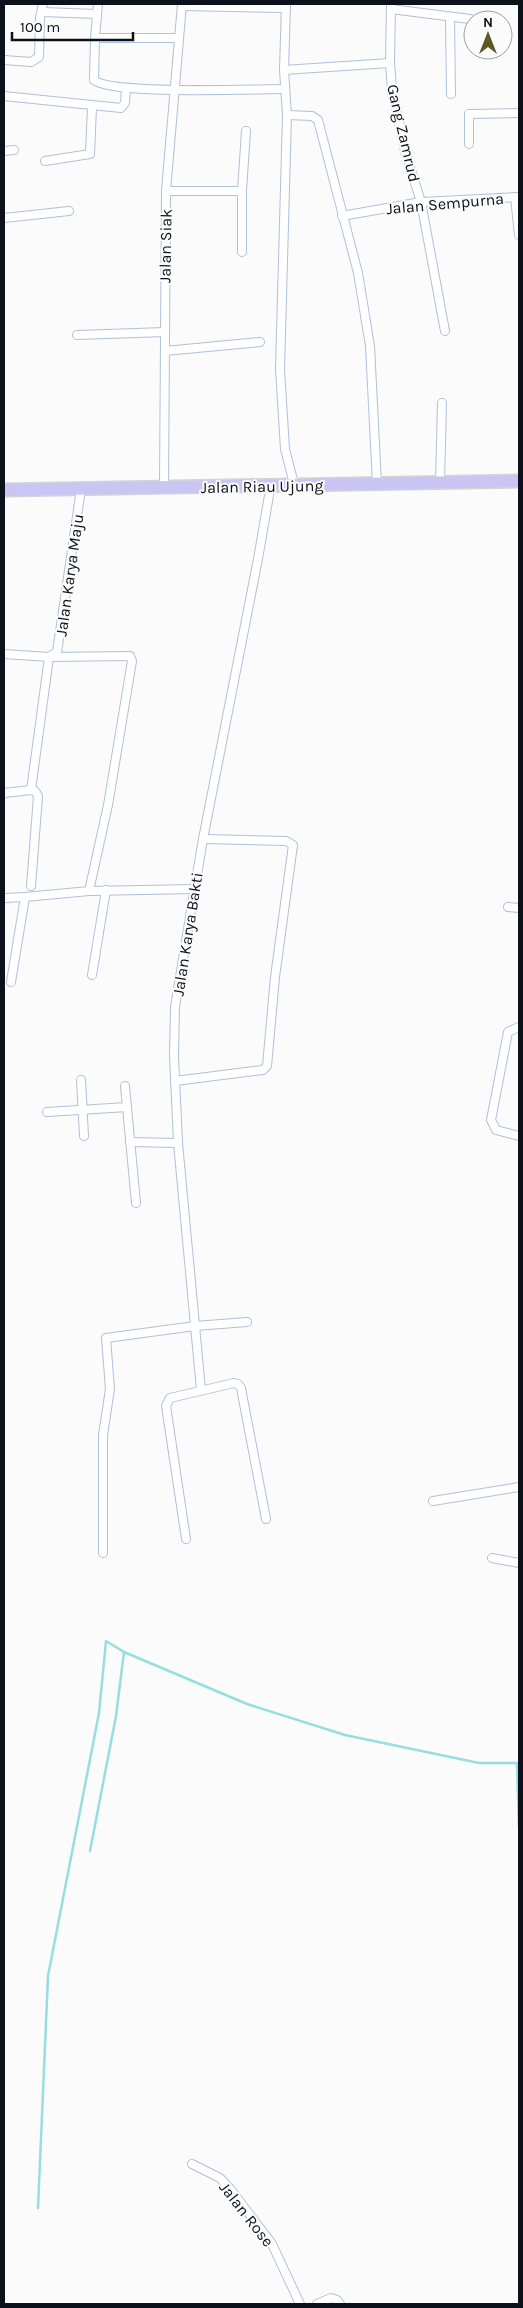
<svg xmlns="http://www.w3.org/2000/svg" width="523" height="2308" viewBox="0 0 523 2308" font-family="Karla,sans-serif">
<style>
.lines{fill:none;stroke-linecap:round;stroke-linejoin:round}
.stream{stroke:#96dedf;stroke-width:2.5}
.street-casing{stroke:#afc1db;stroke-width:10}
.primary-casing{stroke:#d3d4d6;stroke-width:15}
.street{stroke:#fff;stroke-width:8}
.primary{stroke:#cac5f2;stroke-width:12}
.labels{text-anchor:middle;stroke-width:4;stroke-linejoin:round;paint-order:stroke}
.street-label{font-size:16px;fill:#0c121b;stroke:#fafbfa}
</style>
<rect width="100%" height="100%" fill="#fafbfa"/>
<g class="lines">
<!-- stream -->
<g class="stream">
<polyline points="517,1764 519,1827"/>
<polyline points="90,1851 116,1716 124,1652"/>
<polyline points="38,2208 48,1976 99,1713 106,1641 124,1652 247,1704 345,1735 479,1763 519,1763"/>
</g>
<!-- street casing -->
<g class="street-casing">
<g id="street">
<polyline points="98,4 95,38 178,38"/>
<polyline points="286,4 284,70 287,115 280,369 285,449 294,484"/>
<polyline points="391,4 390,63 392,89 405,151 421,202 445,331"/>
<polyline points="183,6 286,8"/>
<polyline points="391,9 470,19"/>
<polyline points="42,12 97,14"/>
<polyline points="450,17 451,94"/>
<path d="M95,38L94,80C111,95 254,89 285,89"/>
<polyline points="4,60 31,62 39,57 40,17 43,4"/>
<polyline points="284,70 390,63"/>
<polyline points="4,96 121,108 125,103 126,88"/>
<polyline points="287,115 312,116 318,120 358,273 370,346 377,484"/>
<polyline points="469,144 469,114 519,113"/>
<polyline points="4,151 14,150"/>
<polyline points="45,161 90,154 92,107"/>
<polyline points="166,191 242,191"/>
<polyline points="515,197 519,235"/>
<polyline points="342,216 421,202 519,197"/>
<polyline points="4,218 69,211"/>
<polyline points="242,252 242,191 246,131"/>
<polyline points="77,335 165,332"/>
<polyline points="165,351 260,342"/>
<polyline points="440,482 442,403"/>
<polyline points="164,488 166,191 182,4"/>
<polyline points="4,654 49,657 57,652 81,489"/>
<polyline points="31,790 35,791 38,796 31,886"/>
<polyline points="4,793 31,790 49,657 130,656 132,661 108,805 89,891"/>
<polyline points="4,898 25,897 89,891 196,889"/>
<polyline points="508,907 519,908"/>
<polyline points="92,975 106,890"/>
<polyline points="11,982 25,897"/>
<polyline points="519,1027 508,1032 491,1120 496,1130 519,1136"/>
<polyline points="81,1080 84,1136"/>
<polyline points="175,1081 254,1071 263,1070 267,1066 275,977 293,845 286,841 203,839"/>
<polyline points="125,1086 136,1203"/>
<polyline points="47,1112 127,1107"/>
<polyline points="130,1142 178,1143"/>
<polyline points="201,1390 178,1143 174,1056 175,1007 203,839 258,559 271,484"/>
<polyline points="433,1501 519,1487"/>
<polyline points="186,1539 166,1406 170,1398 234,1383 238,1384 241,1388 266,1519"/>
<polyline points="103,1553 103,1435 110,1389 106,1338 195,1326 247,1322"/>
<polyline points="492,1558 519,1563"/>
<polyline points="192,2164 220,2178 231,2190 272,2244 300,2304"/>
<polyline points="317,2304 331,2298 337,2300 340,2304"/>
</g>
</g>
<!-- primary casing -->
<g class="primary-casing">
<polyline id="primary" points="4,490 519,481"/>
</g>
<!-- street -->
<use href="#street" class="street"/>
<!-- primary -->
<use href="#primary" class="primary"/>
</g>
<g class="labels">
<!-- street labels -->
<g class="street-label">
<text transform="translate(404 133) rotate(77)" y="6">Gang Zamrud</text>
<text transform="translate(445 203) rotate(-5)" y="6">Jalan Sempurna</text>
<text transform="translate(165 246) rotate(-89)" y="6">Jalan Siak</text>
<text transform="translate(262 486) rotate(-1)" y="6">Jalan Riau Ujung</text>
<text transform="translate(69 575) rotate(-82)" y="6">Jalan Karya Maju</text>
<text transform="translate(187 934) rotate(-81)" y="6">Jalan Karya Bakti</text>
<text transform="translate(247 2214) rotate(52)" y="6">Jalan Rose</text>
</g>
</g>
<!-- border -->
<rect width="523" height="2308" fill="none" stroke="#0c121b" stroke-width="10"/>
<!-- north arrow -->
<g transform="translate(488 35)"><circle r="24" fill="#fafbfa" stroke="#9b9ea1"/>
<path d="M0-4L9 19L0 12L-9 19Z" fill="#5b5824"/>
<text y="-8" font-size="14" font-weight="bold" text-anchor="middle" fill="#0c121b">N</text>
</g>
<!-- scale -->
<path d="M12 32v8h121v-8" fill="none" stroke="#0c121b" stroke-width="2.5"/>
<text x="20" y="32" font-size="15" fill="#0c121b" stroke="#fafbfa" stroke-width="4" paint-order="stroke">100 m</text>
</svg>
